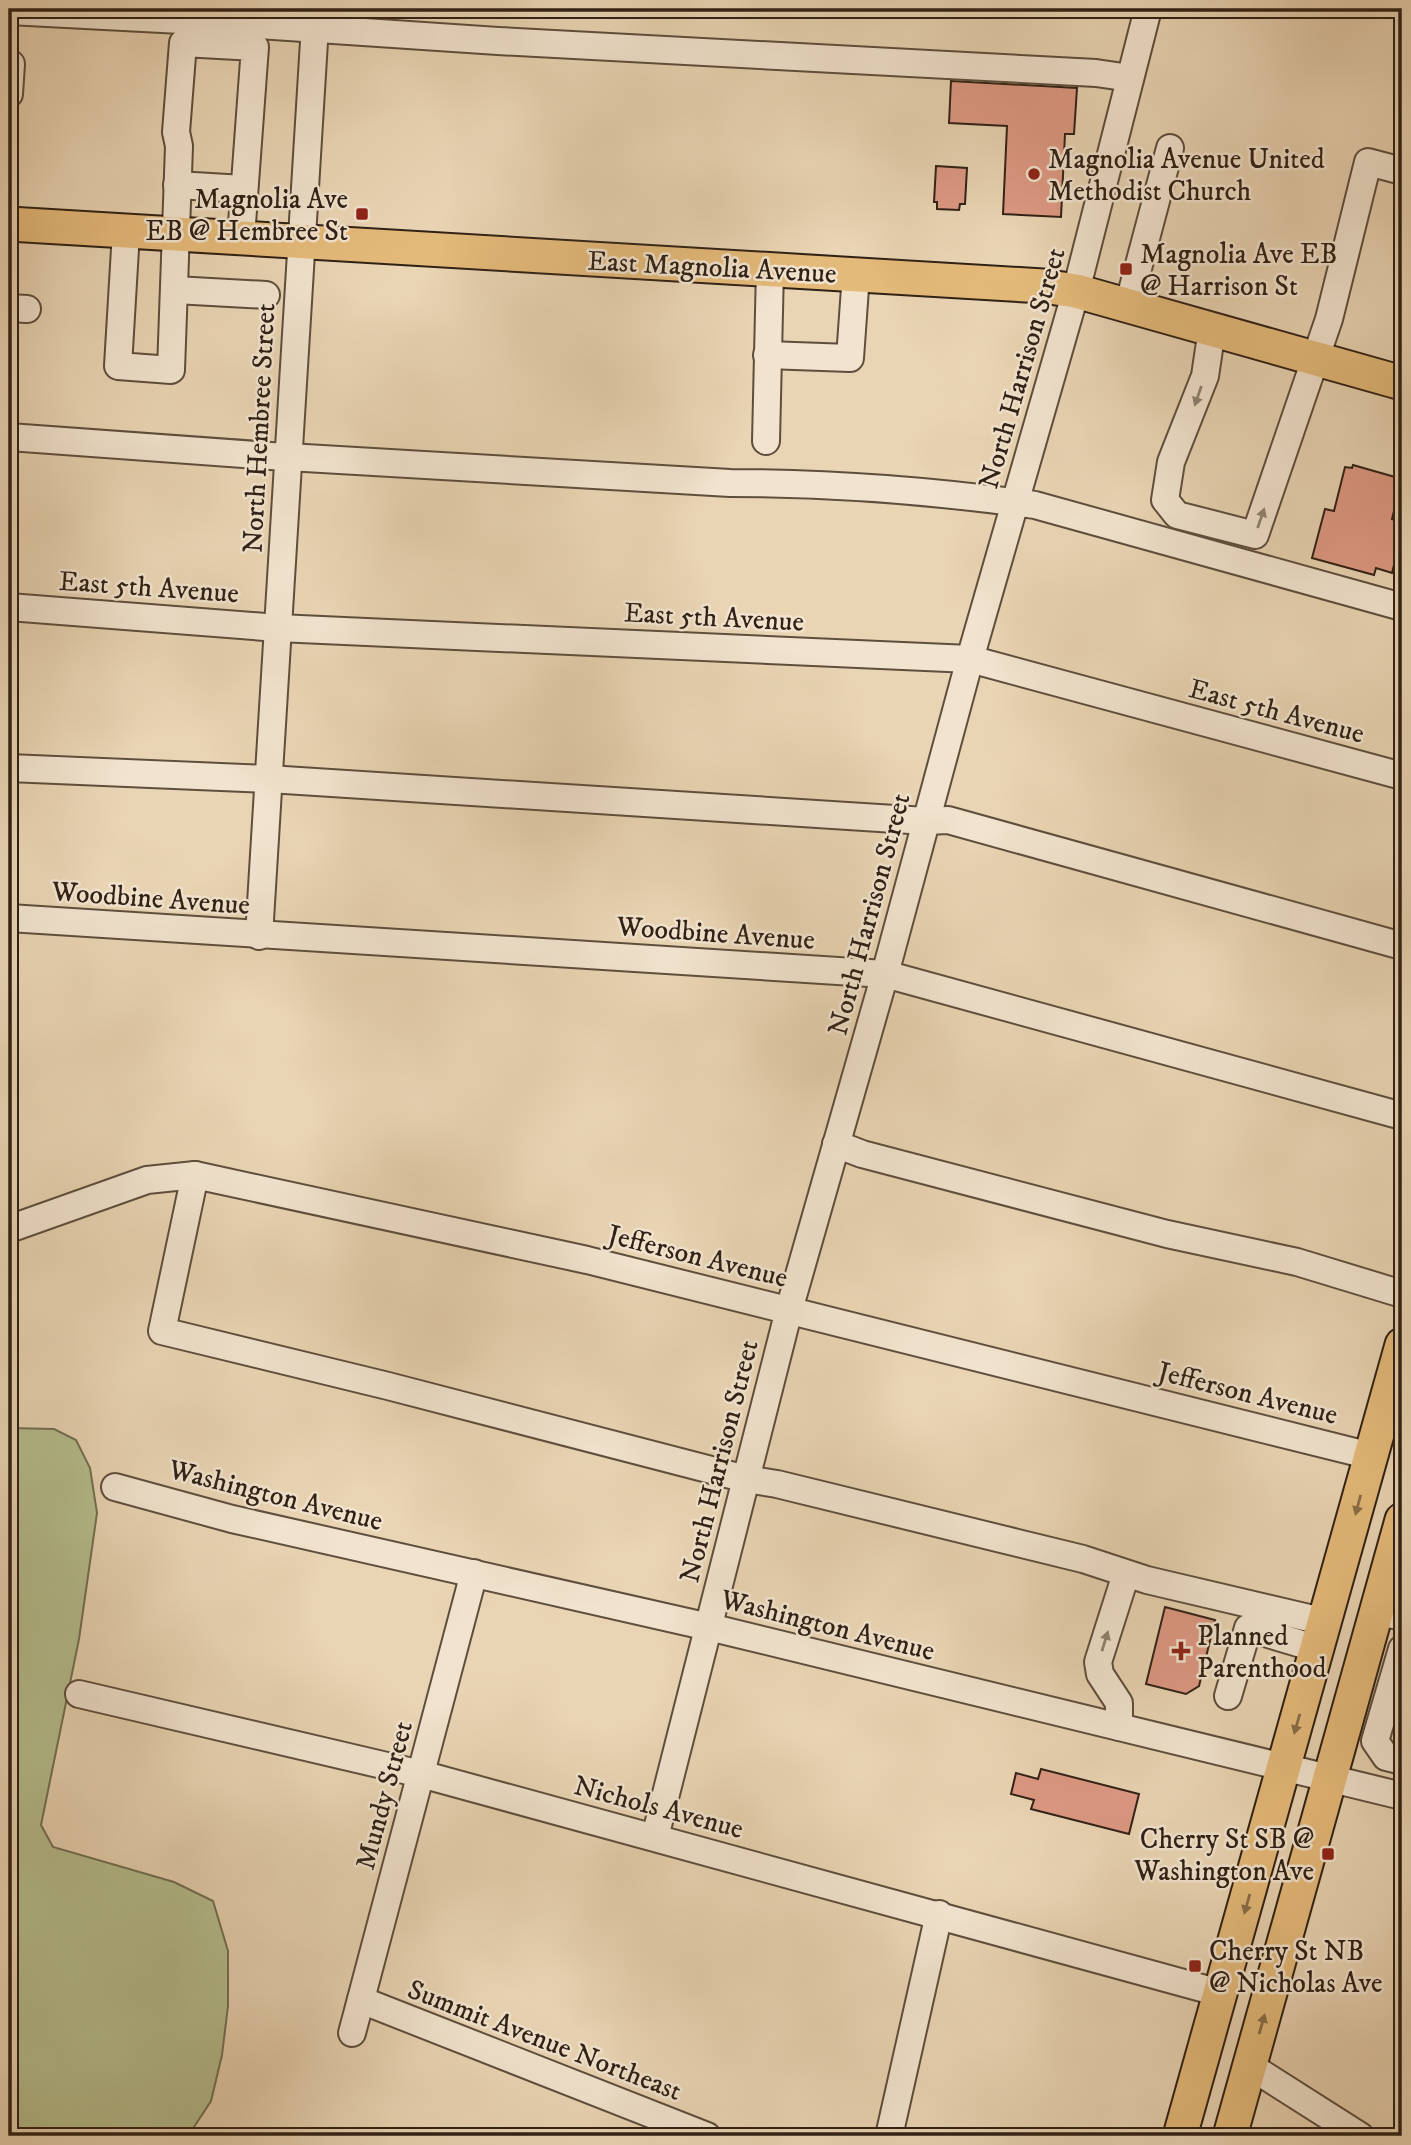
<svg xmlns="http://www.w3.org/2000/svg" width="1411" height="2145" viewBox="0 0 1411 2145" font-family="'IM FELL DW Pica',serif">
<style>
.green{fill:#b5bd8e;stroke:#726f52;stroke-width:2}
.building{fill:#de9984;stroke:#302116;stroke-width:2}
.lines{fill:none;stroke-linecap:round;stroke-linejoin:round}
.minor-casing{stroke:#5e4e3d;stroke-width:30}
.major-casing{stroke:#302116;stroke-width:37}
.minor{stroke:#f1e3ce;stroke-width:26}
.major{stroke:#e4ba7a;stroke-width:33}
.oneway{fill:#908272}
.oneway2{fill:#8a6e48}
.poi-dot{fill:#8f2418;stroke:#f1e3ce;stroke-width:2.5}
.labels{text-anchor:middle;stroke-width:5;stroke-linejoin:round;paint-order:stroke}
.poi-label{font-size:28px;fill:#302116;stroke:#f1e3ce;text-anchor:start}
.street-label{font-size:28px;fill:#302116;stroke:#f1e3ce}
</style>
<rect width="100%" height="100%" fill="#e9d4b3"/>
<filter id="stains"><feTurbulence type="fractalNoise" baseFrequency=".00286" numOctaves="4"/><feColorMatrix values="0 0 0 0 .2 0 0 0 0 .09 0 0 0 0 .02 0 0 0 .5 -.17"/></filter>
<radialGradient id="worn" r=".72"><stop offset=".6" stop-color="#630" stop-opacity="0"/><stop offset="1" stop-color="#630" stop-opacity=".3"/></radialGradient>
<!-- green -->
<polygon class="green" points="9,1428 54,1429 76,1440 90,1468 97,1513 79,1639 41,1825 53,1847 174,1882 213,1901 228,1951 228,2006 222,2055 211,2101 188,2136 9,2136"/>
<!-- building -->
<g class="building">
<polygon points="951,81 1077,88 1074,134 1065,134 1061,217 1003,214 1007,126 949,123"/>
<polygon points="936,166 967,168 965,204 960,204 959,210 937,209 937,202 934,202"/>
<polygon points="1353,465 1402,479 1392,519 1402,522 1402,533 1392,573 1376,568 1374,575 1312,558 1325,509 1334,511 1345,467 1352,468"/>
<polygon points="1165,1607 1215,1620 1199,1686 1186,1694 1146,1684"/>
<polygon points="1041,1769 1139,1794 1129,1834 1031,1809 1034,1800 1011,1794 1016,1773 1038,1779"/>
</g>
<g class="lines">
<!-- minor casing -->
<g class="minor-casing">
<g id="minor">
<polyline points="9,11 200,21 498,41 1096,73 1130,78"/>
<polyline points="9,64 11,64 9,94"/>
<polyline points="177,185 244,189"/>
<polyline points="126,232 118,366 171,370 179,146 176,132 183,43 255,47 241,237"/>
<polyline points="175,290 266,295"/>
<polyline points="1128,306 1170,148"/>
<polyline points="9,308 27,309"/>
<polyline points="1212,329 1205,376 1171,462 1165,500 1177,515 1255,535 1329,319 1368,162 1402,171"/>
<polyline points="767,355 850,358 856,274"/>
<path d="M9,437L271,456L730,483C831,483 934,491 1035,505L1402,607"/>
<polyline points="766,441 770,269"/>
<polyline points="9,607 278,628 970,659 1402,776"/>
<polyline points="9,768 269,779 926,821 948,820 1402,946"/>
<polyline points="9,918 885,974 1402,1116"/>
<polyline points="259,936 316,9"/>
<polyline points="836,1144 862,1154 1167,1234 1297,1262 1402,1294"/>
<polyline points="195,1175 162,1331 388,1386 746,1479 777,1484 1083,1559 1147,1580 1326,1622"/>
<polyline points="9,1229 147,1180 195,1175 587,1260 1371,1456"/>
<polyline points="115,1487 232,1519 709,1627 1402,1796"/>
<polyline points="1377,1611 1402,1617"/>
<polyline points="1402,1649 1375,1741 1386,1757 1402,1761"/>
<polyline points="79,1694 421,1774 1220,1993"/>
<polyline points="1228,1696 1248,1628 1318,1649"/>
<polyline points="1119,1727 1119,1703 1100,1674 1098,1662 1126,1574"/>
<polyline points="655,1837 789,1310 885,974 970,659 1076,291 1148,9"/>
<polyline points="361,2000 707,2136"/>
<polyline points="352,2033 474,1573"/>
<polyline points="1250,2066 1360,2136"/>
<polyline points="889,2136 939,1914"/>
</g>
</g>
<!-- major casing -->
<g class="major-casing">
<g id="major">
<polyline points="9,224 1043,286 1076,291 1402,383"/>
<polyline points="1180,2136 1402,1345"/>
<polyline points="1230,2136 1402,1520"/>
</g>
</g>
<!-- minor -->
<use href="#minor" class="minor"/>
<!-- major -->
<use href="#major" class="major"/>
</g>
<!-- one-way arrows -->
<defs><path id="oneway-solid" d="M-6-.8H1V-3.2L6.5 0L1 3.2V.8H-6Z" transform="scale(1.75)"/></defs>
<g class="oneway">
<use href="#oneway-solid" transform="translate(1198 396) rotate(109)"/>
<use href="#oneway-solid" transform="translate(1261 518) rotate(-71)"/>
<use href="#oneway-solid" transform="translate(1105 1641) rotate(-73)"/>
</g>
<g class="oneway2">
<use href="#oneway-solid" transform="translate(1358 1505) rotate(105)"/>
<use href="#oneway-solid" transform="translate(1297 1724) rotate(106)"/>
<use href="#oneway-solid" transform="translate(1247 1904) rotate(106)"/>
<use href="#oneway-solid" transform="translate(1262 2024) rotate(-74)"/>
</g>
<!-- markers -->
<g class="poi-dot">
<circle cx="1034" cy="174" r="7"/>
<rect x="355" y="207" width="14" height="14" rx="3.5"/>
<rect x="1119" y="262" width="14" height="14" rx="3.5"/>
<path d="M1177.5 1640.5h7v7h7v7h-7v7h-7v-7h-7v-7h7z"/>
<rect x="1321" y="1847" width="14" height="14" rx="3.5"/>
<rect x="1188" y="1959" width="14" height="14" rx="3.5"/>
</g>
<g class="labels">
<!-- poi labels -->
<g class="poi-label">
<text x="1048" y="168">Magnolia Avenue United<tspan x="1048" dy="32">Methodist Church</tspan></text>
<text x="348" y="208" text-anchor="end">Magnolia Ave<tspan x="348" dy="32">EB @ Hembree St</tspan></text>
<text x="1140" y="263">Magnolia Ave EB<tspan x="1140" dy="32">@ Harrison St</tspan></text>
<text x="1197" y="1645">Planned<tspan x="1197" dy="32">Parenthood</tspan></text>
<text x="1314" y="1848" text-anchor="end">Cherry St SB @<tspan x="1314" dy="32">Washington Ave</tspan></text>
<text x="1209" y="1960">Cherry St NB<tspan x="1209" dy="32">@ Nicholas Ave</tspan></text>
</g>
<!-- street labels -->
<g class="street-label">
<text transform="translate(712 266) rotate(3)" y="10">East Magnolia Avenue</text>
<text transform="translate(1021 368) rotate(-74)" y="10">North Harrison Street</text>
<text transform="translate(258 428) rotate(-87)" y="10">North Hembree Street</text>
<text transform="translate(149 586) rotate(4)" y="10">East 5th Avenue</text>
<text transform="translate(714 616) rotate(3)" y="10">East 5th Avenue</text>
<text transform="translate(1277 710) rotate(15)" y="10">East 5th Avenue</text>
<text transform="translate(151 897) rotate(4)" y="10">Woodbine Avenue</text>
<text transform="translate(868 914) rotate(-75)" y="10">North Harrison Street</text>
<text transform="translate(716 932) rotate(4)" y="10">Woodbine Avenue</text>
<text transform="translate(698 1255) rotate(14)" y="10">Jefferson Avenue</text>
<text transform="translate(1248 1392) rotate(14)" y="10">Jefferson Avenue</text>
<text transform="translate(718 1461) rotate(-76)" y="10">North Harrison Street</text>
<text transform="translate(276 1494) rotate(14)" y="10">Washington Avenue</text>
<text transform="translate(828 1624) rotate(14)" y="10">Washington Avenue</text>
<text transform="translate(383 1795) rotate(-75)" y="10">Mundy Street</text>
<text transform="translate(659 1806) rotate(15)" y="10">Nichols Avenue</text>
<text transform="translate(545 2039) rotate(21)" y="10">Summit Avenue Northeast</text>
</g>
</g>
<!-- margin -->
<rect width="1411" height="2145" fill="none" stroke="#e9d4b3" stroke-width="35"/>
<rect x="10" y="10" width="1390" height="2124" fill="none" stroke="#302116" stroke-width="3.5"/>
<rect x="18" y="18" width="1376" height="2110" fill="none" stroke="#302116" stroke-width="2"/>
<rect width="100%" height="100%" filter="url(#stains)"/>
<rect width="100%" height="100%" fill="url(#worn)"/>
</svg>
